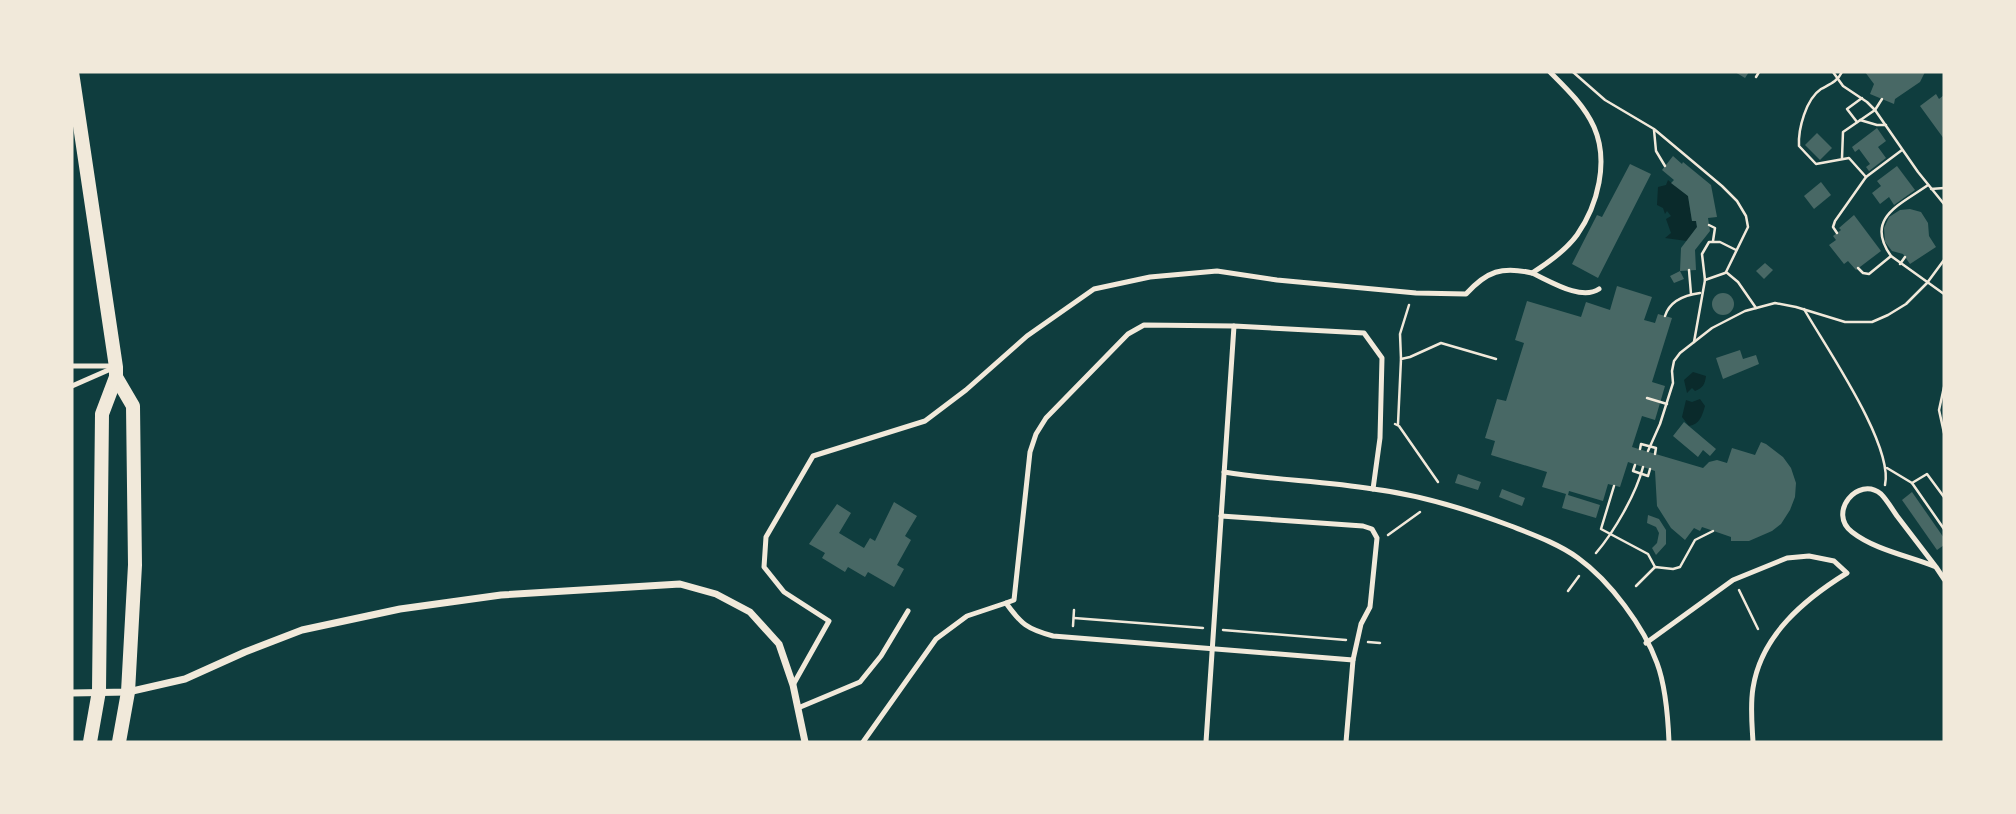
<svg xmlns="http://www.w3.org/2000/svg" width="2016" height="814" viewBox="0 0 2016 814" font-family="Georgia,serif">
<style>
.water{fill:#0a2a2b}
.building{fill:#486865}
.lines{fill:none;stroke-linecap:round;stroke-linejoin:round}
.path{stroke:#f1e9da;stroke-width:2.5}
.service{stroke:#f1e9da;stroke-width:5}
.minor{stroke:#f1e9da;stroke-width:7}
.secondary{stroke:#f1e9da;stroke-width:14}
</style>
<rect width="100%" height="100%" fill="#0f3d3e"/>
<!-- water -->
<g class="water">
<polygon points="1668,180 1688,196 1692,221 1696,221 1697,227 1687,241 1665,238 1671,233 1666,219 1671,216 1667,211 1665,214 1663,208 1657,205 1658,187 1666,185"/>
<path d="M1693,372L1706,376C1705,384 1703,388 1695,391L1692,388L1687,393L1684,380Z"/>
<path d="M1700,399L1705,406C1702,416 1700,424 1689,426L1682,417L1686,400L1692,402Z"/>
</g>
<!-- building -->
<g class="building">
<polygon points="1735,72 1749,72 1745,78"/>
<polygon points="1865,72 1925,72 1920,82 1895,99 1894,104 1870,94 1874,84"/>
<polygon points="1936,94 1939,99 1944,95 1944,139 1920,106"/>
<polygon points="1877,128 1886,141 1878,147 1886,158 1869,171 1866,167 1870,164 1859,149 1855,152 1852,147"/>
<polygon points="1817,133 1832,148 1820,160 1805,145"/>
<polygon points="1673,156 1682,164 1683,162 1711,185 1717,217 1708,218 1710,231 1695,250 1696,270 1680,271 1684,279 1674,283 1670,276 1680,271 1681,248 1697,227 1696,221 1692,221 1688,196 1671,183 1674,180 1662,170"/>
<polygon points="1630,164 1651,174 1598,278 1572,264 1597,215 1602,217"/>
<polygon points="1897,166 1915,190 1894,205 1889,197 1880,204 1872,193 1881,186 1877,181"/>
<polygon points="1821,182 1831,195 1814,209 1804,196"/>
<polygon points="1910,209 1921,212 1928,223 1929,236 1936,247 1910,264 1903,254 1892,251 1885,242 1884,228 1889,217 1900,210"/>
<polygon points="1854,215 1881,251 1856,270 1848,261 1844,264 1829,245 1836,240 1833,236 1841,230 1839,228"/>
<polygon points="1765,263 1773,270 1764,279 1756,271"/>
<polygon points="1617,286 1652,297 1644,320 1655,323 1658,314 1672,318 1652,382 1665,386 1655,420 1642,416 1632,447 1703,468 1709,462 1717,460 1727,463 1732,448 1755,455 1761,442 1766,444 1783,457 1791,468 1796,483 1795,497 1790,510 1781,524 1772,531 1749,541 1731,541 1731,537 1702,527 1700,531 1694,528 1685,540 1671,528 1657,506 1655,471 1628,462 1620,487 1608,484 1603,501 1569,491 1568,495 1600,505 1596,518 1562,508 1566,494 1542,487 1547,472 1491,455 1495,441 1485,438 1497,399 1506,401 1524,343 1515,340 1527,301 1581,317 1586,302 1610,310"/>
<circle cx="1723" cy="304" r="11"/>
<polygon points="1740,350 1743,359 1756,355 1759,364 1723,379 1716,358"/>
<polygon points="1684,422 1716,449 1710,456 1703,450 1698,457 1673,436"/>
<polygon points="1458,474 1481,482 1478,490 1455,483"/>
<polygon points="1502,489 1525,498 1522,506 1499,497"/>
<polygon points="1912,492 1944,538 1944,545 1937,550 1902,500"/>
<polygon points="894,502 917,516 905,536 911,540 897,565 904,569 894,587 868,572 865,577 848,567 845,572 822,558 825,553 809,544 837,504 851,513 839,533 864,548 870,538 875,541"/>
<polygon points="1648,515 1659,519 1666,530 1666,544 1656,555 1652,548 1657,543 1659,533 1656,527 1647,523"/>
</g>
<g class="lines">
<!-- path -->
<g class="path">
<polyline points="1573,72 1605,100 1654,129 1722,186 1737,201 1746,216 1748,227 1726,272 1738,282 1756,308"/>
<polyline points="1833,72 1843,86 1867,102 1875,110 1918,172 1944,204"/>
<path d="M1842,72C1837,82 1830,84 1821,89C1806,99 1798,129 1799,146L1816,164L1849,158L1866,177"/>
<polyline points="1756,77 1759,72"/>
<polyline points="1860,120 1877,125 1886,125"/>
<polyline points="1857,122 1847,109 1862,98"/>
<polyline points="1654,130 1656,151 1665,166"/>
<polyline points="1842,158 1843,132 1875,110 1882,99"/>
<polyline points="1931,189 1944,188"/>
<polyline points="1709,225 1715,228 1713,241"/>
<polyline points="1837,233 1833,227 1835,221 1866,177 1902,150"/>
<path d="M1891,256C1864,218 1900,205 1928,185"/>
<polyline points="1900,264 1905,257"/>
<polyline points="1858,268 1863,273 1869,274 1891,256 1944,294"/>
<polyline points="1689,270 1691,294"/>
<polyline points="1705,280 1702,254 1709,242 1720,242 1736,250"/>
<path d="M1804,309C1825,346 1894,445 1885,485"/>
<path d="M1665,316C1670,300 1685,295 1700,293"/>
<polyline points="1694,342 1705,280 1725,273"/>
<polyline points="1401,359 1400,334 1409,305"/>
<polyline points="1944,387 1939,410 1944,433"/>
<polyline points="1647,398 1667,404"/>
<polyline points="1395,424 1399,426 1438,482"/>
<polyline points="1398,424 1401,359 1410,357 1441,343 1496,359"/>
<polyline points="1640,449 1641,444 1656,448 1655,454"/>
<polyline points="1648,451 1660,424 1673,383 1672,371 1674,361 1680,353 1712,328 1745,311 1775,303 1796,307 1845,322 1872,322 1888,315 1906,304 1927,283 1944,260"/>
<polyline points="1635,465 1633,471 1648,476 1650,469"/>
<polyline points="1887,468 1912,483 1944,529"/>
<polyline points="1912,483 1927,474 1944,497"/>
<polyline points="1614,486 1601,529 1648,554 1655,567"/>
<polyline points="1388,535 1420,512"/>
<path d="M1596,553C1614,532 1636,494 1643,467"/>
<polyline points="1636,586 1655,567 1673,569 1680,567 1695,540 1713,531"/>
<polyline points="1739,590 1758,629"/>
<polyline points="1568,591 1579,576"/>
<polyline points="1074,618 1203,628"/>
<polyline points="1073,626 1074,610"/>
<polyline points="1223,630 1346,640"/>
<polyline points="1368,642 1380,643"/>
</g>
<!-- service -->
<g class="service">
<path d="M1532,273C1550,281 1581,301 1599,289"/>
<polyline points="72,366 112,366"/>
<polyline points="72,386 113,368"/>
<path d="M1224,472C1273,480 1323,481 1373,489C1421,495 1466,509 1511,526C1534,535 1559,544 1578,558C1610,581 1644,627 1657,663C1666,687 1668,717 1669,742"/>
<path d="M1221,516L1363,526L1372,529L1377,538L1370,607L1361,624L1353,660L1053,636C1027,629 1021,624 1006,603L1014,600L1030,452L1036,434L1046,418L1128,334L1144,325L1234,326"/>
<path d="M1936,567C1909,556 1875,550 1852,532C1827,513 1858,475 1881,494C1887,500 1892,509 1897,516C1910,533 1923,550 1936,567L1944,579"/>
<path d="M1646,643L1733,580L1787,558L1809,556L1834,561L1847,573C1805,599 1761,635 1753,688C1750,706 1752,724 1753,742"/>
<path d="M793,685L829,621L784,592L764,567L766,537L813,456L925,421L966,390L1027,336L1094,289L1150,277L1217,271L1277,280L1416,293L1466,294C1487,271 1502,266 1532,273C1548,263 1566,250 1577,235C1598,205 1609,161 1594,127C1584,105 1566,88 1550,72"/>
<polyline points="798,708 860,682 881,656 908,611"/>
<polyline points="863,742 936,639 967,616 1006,603"/>
<polyline points="1206,742 1234,326 1364,333 1382,358 1380,438 1373,489"/>
<polyline points="1346,742 1353,660"/>
</g>
<!-- minor -->
<polyline class="minor" points="72,693 128,692 185,679 245,652 302,630 400,609 501,595 680,584 716,594 750,612 779,644 793,685 805,742"/>
<!-- secondary -->
<g class="secondary">
<polyline points="72,72 116,367 116,377 102,414 99,691 90,742"/>
<polyline points="116,377 133,406 135,565 128,692 119,742"/>
</g>
</g>
<!-- border -->
<rect width="2016" height="814" fill="none" stroke="#f1e9da" stroke-width="147"/>
</svg>
